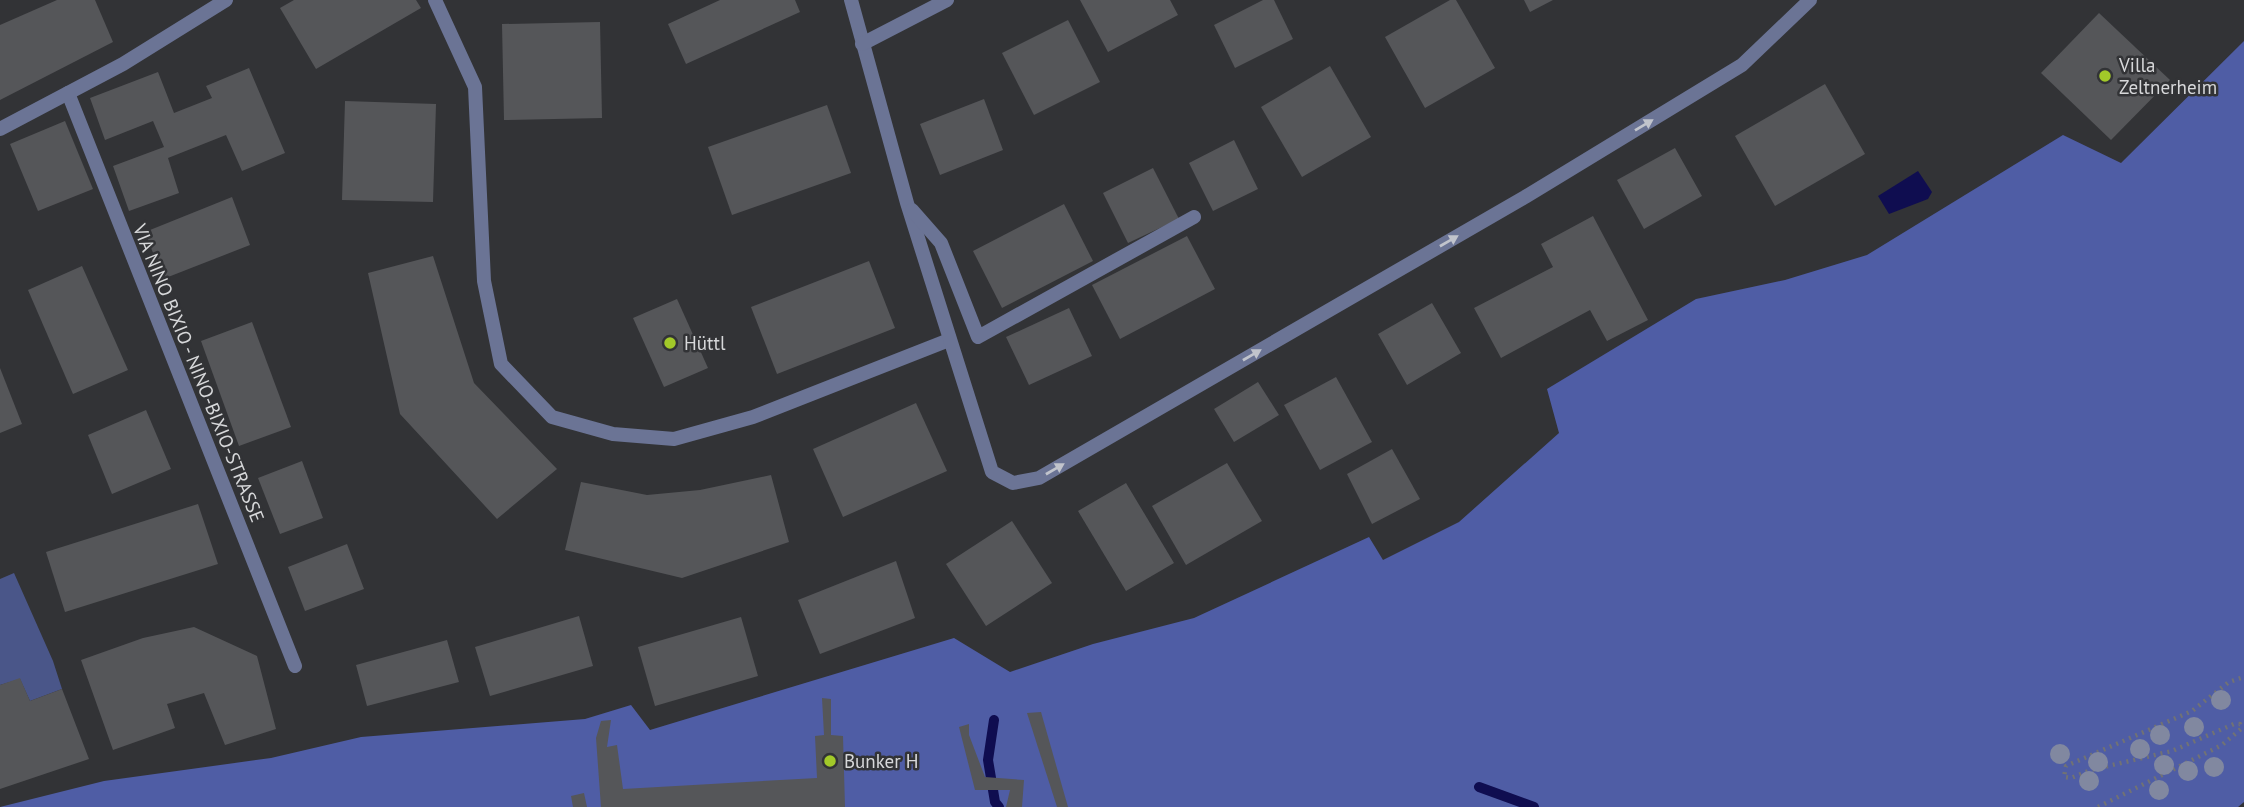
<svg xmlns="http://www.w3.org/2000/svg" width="2244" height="807" viewBox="0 0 2244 807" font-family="'PT Sans',sans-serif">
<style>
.green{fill:#4a5689}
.forest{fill:#4f5da5}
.water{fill:#0f0d50}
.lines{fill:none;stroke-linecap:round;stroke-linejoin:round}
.stream{stroke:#0f0d50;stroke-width:10}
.building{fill:#555659}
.path{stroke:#717275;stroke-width:4.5;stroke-dasharray:2 5;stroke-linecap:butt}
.minor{stroke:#6b7495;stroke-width:14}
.tertiary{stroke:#6b7495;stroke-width:14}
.tree{fill:#8188a0}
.oneway{fill:#c1c4cc}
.poi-dot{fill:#a2c929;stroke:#323336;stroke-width:2.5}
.labels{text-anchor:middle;stroke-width:5;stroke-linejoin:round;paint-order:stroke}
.poi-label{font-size:19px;fill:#d7d8da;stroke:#323336;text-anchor:start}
.street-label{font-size:19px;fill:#d7d8da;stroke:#323336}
</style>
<rect width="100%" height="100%" fill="#323336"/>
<!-- green -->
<polygon class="green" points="14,573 53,661 62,689 30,701 20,679 0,685 0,579"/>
<!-- forest -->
<polygon class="forest" points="2244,41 2244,802 2238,807 0,807 104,781 271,758 361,737 585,719 631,705 650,730 954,638 1010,672 1093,644 1194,618 1369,537 1383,560 1459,522 1559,433 1547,389 1696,299 1785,280 1867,255 2063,135 2121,163"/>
<!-- water -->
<polygon class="water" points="1918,171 1932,192 1928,199 1889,214 1878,196"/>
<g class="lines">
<!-- stream -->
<g class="stream">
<polyline points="994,720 988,760 995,802 999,807"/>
<polyline points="1479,787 1534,807"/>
</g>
</g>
<!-- building -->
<g class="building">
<polygon points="57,0 95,0 113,42 0,100 0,25"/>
<polygon points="294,0 416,0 421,8 316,69 280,8"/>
<polygon points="720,0 795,0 800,12 686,64 668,24"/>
<polygon points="1080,0 1170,0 1178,15 1108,52"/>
<polygon points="1263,0 1274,0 1293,39 1235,68 1214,25"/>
<polygon points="1450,0 1456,0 1495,68 1425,108 1385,37"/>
<polygon points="1524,0 1553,0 1530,12"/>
<polygon points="2099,13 2170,80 2111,140 2041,73"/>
<polygon points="1068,20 1100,82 1034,115 1002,53"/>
<polygon points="600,22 602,118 504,120 502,24"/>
<polygon points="1330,66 1371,137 1302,177 1261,107"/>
<polygon points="249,68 285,153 242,171 226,135 168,158 179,193 129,211 113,166 164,147 153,121 105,140 90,98 158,72 174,113 212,98 206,86"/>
<polygon points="1825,84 1865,154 1775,206 1735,136"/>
<polygon points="984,99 1003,150 940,175 920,124"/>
<polygon points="345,101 436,104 433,202 342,200"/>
<polygon points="827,105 851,173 732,215 708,147"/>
<polygon points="65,121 93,189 38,211 10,144"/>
<polygon points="1234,140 1258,189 1213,211 1189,163"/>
<polygon points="1675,148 1702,196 1644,229 1617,180"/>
<polygon points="1153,168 1179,219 1128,243 1103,193"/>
<polygon points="232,197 250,245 163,279 145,232"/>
<polygon points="1064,204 1093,261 1002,308 973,251"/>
<polygon points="1593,216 1648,320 1607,341 1590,310 1501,358 1474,308 1553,267 1541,244"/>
<polygon points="1187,236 1215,289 1120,339 1092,285"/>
<polygon points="433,256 474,383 557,469 497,519 400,414 368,273"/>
<polygon points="869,261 895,328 777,374 751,307"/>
<polygon points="82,266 128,370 73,394 28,290"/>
<polygon points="677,299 708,368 664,387 633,318"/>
<polygon points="1432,303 1461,353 1407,385 1378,334"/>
<polygon points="1069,308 1092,356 1029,385 1006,337"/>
<polygon points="252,322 291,427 239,446 201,341"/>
<polygon points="0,368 22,424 0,433"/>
<polygon points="1336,377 1372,442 1320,470 1284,405"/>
<polygon points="1258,382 1279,415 1234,442 1214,409"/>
<polygon points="916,403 947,471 843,517 813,449"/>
<polygon points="146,410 171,469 112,494 88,435"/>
<polygon points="1392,449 1420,499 1372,524 1347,474"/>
<polygon points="302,461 323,518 280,534 258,478"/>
<polygon points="1227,463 1262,521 1186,565 1152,506"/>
<polygon points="771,475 789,542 682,578 565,550 581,482 647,495 700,490"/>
<polygon points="1126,483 1174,563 1126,591 1078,511"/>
<polygon points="198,504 218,564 65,612 46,552"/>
<polygon points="1012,521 1052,583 986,626 946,564"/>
<polygon points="347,544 364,589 305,611 288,567"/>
<polygon points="896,561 915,618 820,654 798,600"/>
<polygon points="579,616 593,666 490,696 475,647"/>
<polygon points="741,617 758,676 655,706 638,647"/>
<polygon points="194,627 257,656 276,729 225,745 204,693 167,704 175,728 113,750 81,660 143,638"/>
<polygon points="447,640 459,682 367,706 356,665"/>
<polygon points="20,678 30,701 62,689 89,759 0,789 0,685"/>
<polygon points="822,698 831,699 831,735 843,736 845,807 601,807 596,738 601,721 611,720 607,747 617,745 623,789 817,778 815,736 824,735"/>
<polygon points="1041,712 1068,807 1057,807 1027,713"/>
<polygon points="969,724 969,735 985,777 1024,780 1022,807 1006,807 1010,790 975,790 959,727"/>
<polygon points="584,793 587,807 573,807 571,796"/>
</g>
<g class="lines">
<!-- path -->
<polyline class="path" points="2098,807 2222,745 2241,729 2240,724 2234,724 2172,751 2091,770 2071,778 2064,777 2066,766 2192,711 2229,682 2244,677"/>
<!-- minor -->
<g class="minor">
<polyline points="435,0 475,87 484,281 501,364 552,417 613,434 674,439 753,417 949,340"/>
<polyline points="851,0 907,203 992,472 1013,483 1039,478 1525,197 1742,65 1810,0"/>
<polyline points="862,44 947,0"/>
<polyline points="68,93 295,666"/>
<polyline points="912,210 941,243 978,337 1194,217"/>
</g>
<!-- tertiary -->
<polyline class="tertiary" points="0,129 123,64 226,0"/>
</g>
<!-- trees -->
<g class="tree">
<circle cx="2221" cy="700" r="10"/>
<circle cx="2194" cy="727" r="10"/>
<circle cx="2160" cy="735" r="10"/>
<circle cx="2140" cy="749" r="10"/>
<circle cx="2060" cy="754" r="10"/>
<circle cx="2098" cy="762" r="10"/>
<circle cx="2164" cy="765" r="10"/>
<circle cx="2214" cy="767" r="10"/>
<circle cx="2188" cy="771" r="10"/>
<circle cx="2089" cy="781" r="10"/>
<circle cx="2159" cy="790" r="10"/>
</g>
<!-- one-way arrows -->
<defs><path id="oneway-solid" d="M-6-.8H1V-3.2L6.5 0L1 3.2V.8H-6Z" transform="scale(1.75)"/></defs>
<g class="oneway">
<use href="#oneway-solid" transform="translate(1644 125) rotate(-31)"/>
<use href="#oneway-solid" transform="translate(1449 241) rotate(-30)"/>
<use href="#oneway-solid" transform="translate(1252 355) rotate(-30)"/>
<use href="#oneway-solid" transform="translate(1055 469) rotate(-30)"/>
</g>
<!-- markers -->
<g class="poi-dot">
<circle cx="2105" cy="76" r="7"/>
<circle cx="670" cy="343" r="7"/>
<circle cx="830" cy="761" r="7"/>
</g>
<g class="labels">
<!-- poi labels -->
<g class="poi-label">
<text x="2119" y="72">Villa<tspan x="2119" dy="22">Zeltnerheim</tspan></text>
<text x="684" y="350">Hüttl</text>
<text x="844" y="768">Bunker H</text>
</g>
<!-- street labels -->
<g class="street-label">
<text transform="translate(199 373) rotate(68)" y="7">VIA NINO BIXIO - NINO-BIXIO-STRASSE</text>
</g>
</g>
</svg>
